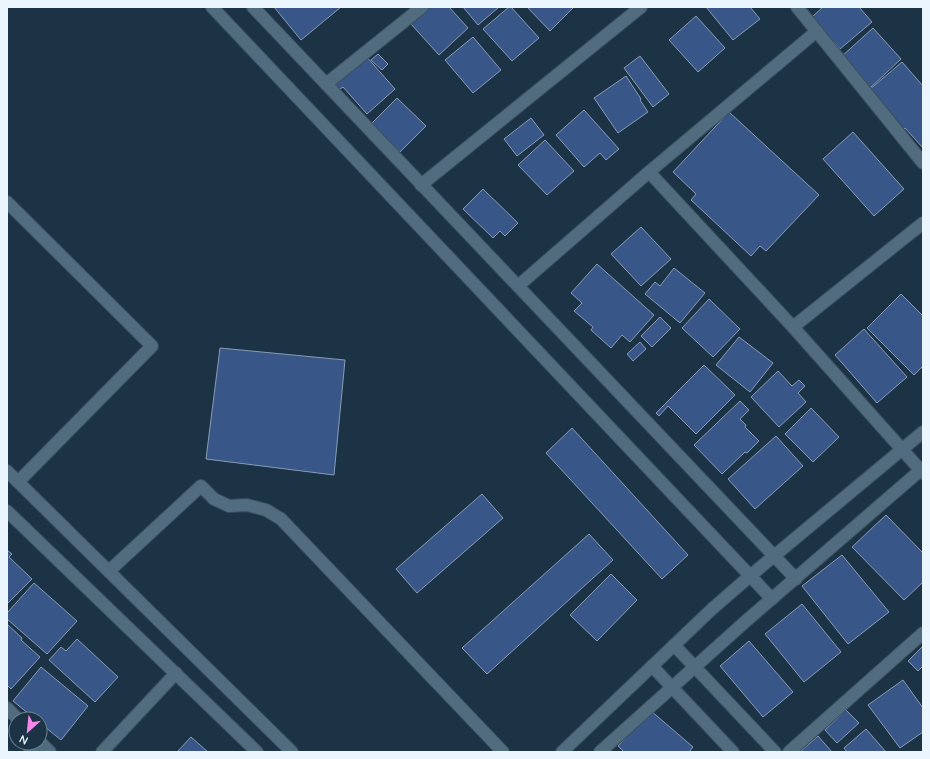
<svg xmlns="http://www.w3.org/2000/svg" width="930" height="759" viewBox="0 0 930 759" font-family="Quicksand,sans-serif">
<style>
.building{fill:#385788;stroke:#8a9bb5}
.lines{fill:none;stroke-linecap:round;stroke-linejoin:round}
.minor-casing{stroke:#3b4f5d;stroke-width:14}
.minor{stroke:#526c7f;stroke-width:12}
</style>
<rect width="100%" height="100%" fill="#1b3344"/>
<!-- building -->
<g class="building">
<polygon points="274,7 341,7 301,40"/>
<polygon points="428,7 449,7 468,28 439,55 410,23"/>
<polygon points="463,7 499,7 478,25"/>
<polygon points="509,7 511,7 539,38 512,61 483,29"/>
<polygon points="527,7 574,7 550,31"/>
<polygon points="706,7 750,7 760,19 733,40"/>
<polygon points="823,7 859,7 872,22 840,49 812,17"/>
<polygon points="696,16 725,48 698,72 669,40"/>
<polygon points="873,28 901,59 870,88 841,57"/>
<polygon points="473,37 501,70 473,93 445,60"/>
<polygon points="378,54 388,64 382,70 371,60"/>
<polygon points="365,55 395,89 367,114 343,87 336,92 330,85"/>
<polygon points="640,56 669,94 653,107 624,68"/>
<polygon points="902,62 923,86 923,148 905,128 903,130 869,90"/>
<polygon points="626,76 641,99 640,100 648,112 618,133 594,98"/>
<polygon points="397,98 426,126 400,152 371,124"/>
<polygon points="584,110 619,149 606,160 600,153 584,167 556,135"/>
<polygon points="729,112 819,195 766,251 760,246 751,256 691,200 696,194 673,172"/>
<polygon points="531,118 544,135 517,156 504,139"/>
<polygon points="853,132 904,189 874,216 823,159"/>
<polygon points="545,140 574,171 547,195 518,165"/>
<polygon points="483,189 518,223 505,236 500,231 493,238 463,209"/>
<polygon points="641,227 671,259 641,286 611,254"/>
<polygon points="597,264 654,315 630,342 622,335 611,348 591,330 593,327 574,311 582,303 571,293"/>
<polygon points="674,268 705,293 680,323 645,294 655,282 660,286"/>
<polygon points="901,294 923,316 923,366 914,375 867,328"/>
<polygon points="709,299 740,329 713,357 682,328"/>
<polygon points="660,317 671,328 652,347 641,336"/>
<polygon points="864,329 907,377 877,403 835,355"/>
<polygon points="739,337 773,363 750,392 716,365"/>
<polygon points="640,342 646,349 633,361 627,354"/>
<polygon points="220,348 345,360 334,475 206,459"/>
<polygon points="704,365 735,395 696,434 668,406 659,416 656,413"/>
<polygon points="778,371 792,386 799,380 805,386 798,393 806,402 779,427 751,397"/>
<polygon points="740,401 749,410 740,419 746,425 745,427 759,441 747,453 745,452 722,474 694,445"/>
<polygon points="811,408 839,437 813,462 785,434"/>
<polygon points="572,428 688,555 662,579 546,453"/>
<polygon points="776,436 803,466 755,509 728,479"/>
<polygon points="482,494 503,518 417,593 396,569"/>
<polygon points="886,515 923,553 923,582 904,600 852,547"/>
<polygon points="589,534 613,560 487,674 462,648"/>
<polygon points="7,550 12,554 9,557 32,579 7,604"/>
<polygon points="842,555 889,612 848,644 802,586"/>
<polygon points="611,574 637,600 597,641 570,615"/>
<polygon points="34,583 77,621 47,654 7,619 7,613"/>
<polygon points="802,604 841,652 804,682 765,634"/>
<polygon points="7,624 22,638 21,640 40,657 11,689 7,685"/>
<polygon points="77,639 118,677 95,702 49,660 61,647 66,651"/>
<polygon points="749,641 793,692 763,717 720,666"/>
<polygon points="923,646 923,666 918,671 908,661"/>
<polygon points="41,667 88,706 61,740 40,723 40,719 35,719 13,701"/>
<polygon points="903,680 923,708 923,732 900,748 868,705"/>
<polygon points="650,710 693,747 689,752 624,752 618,746"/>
<polygon points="846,710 859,723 837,743 825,730"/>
<polygon points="866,729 886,752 847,752 844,748"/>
<polygon points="818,736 832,752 802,752 801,751"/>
<polygon points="191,737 208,752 177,752"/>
</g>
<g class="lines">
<!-- minor casing -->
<g class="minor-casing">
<g id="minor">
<polyline points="212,7 772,599"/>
<polyline points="253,7 796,579"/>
<polyline points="797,7 923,163"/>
<polyline points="326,84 422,7"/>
<polyline points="649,172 817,31"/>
<polyline points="421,185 641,7"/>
<polyline points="7,202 152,346 18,482"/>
<polyline points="518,286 649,172 793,327 923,223"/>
<polyline points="793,327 923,473"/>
<polyline points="7,471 292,752"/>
<polyline points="7,511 257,752"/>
<polyline points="109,571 201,486 214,499 229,506 247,505 266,510 281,519 503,752"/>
<polyline points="674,645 775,752"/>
<polyline points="652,666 733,752"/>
<polyline points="7,708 18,719"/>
<polyline points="40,742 50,752"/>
<polyline points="30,752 38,743"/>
<polyline points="102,752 176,673"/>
<polyline points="562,752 712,609 750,576 923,432"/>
<polyline points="600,752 746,621 923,468"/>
<polyline points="789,752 923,633"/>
</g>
</g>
<!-- minor -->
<use href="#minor" class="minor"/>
</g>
<!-- border -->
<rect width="930" height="759" fill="none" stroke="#eaf5fe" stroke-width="16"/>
<!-- north arrow -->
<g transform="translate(28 731) rotate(207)"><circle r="19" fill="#1b3344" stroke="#6e818e"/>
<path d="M0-3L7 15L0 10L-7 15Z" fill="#f788eb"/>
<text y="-6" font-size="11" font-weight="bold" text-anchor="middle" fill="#eaf5fe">N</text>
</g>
</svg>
